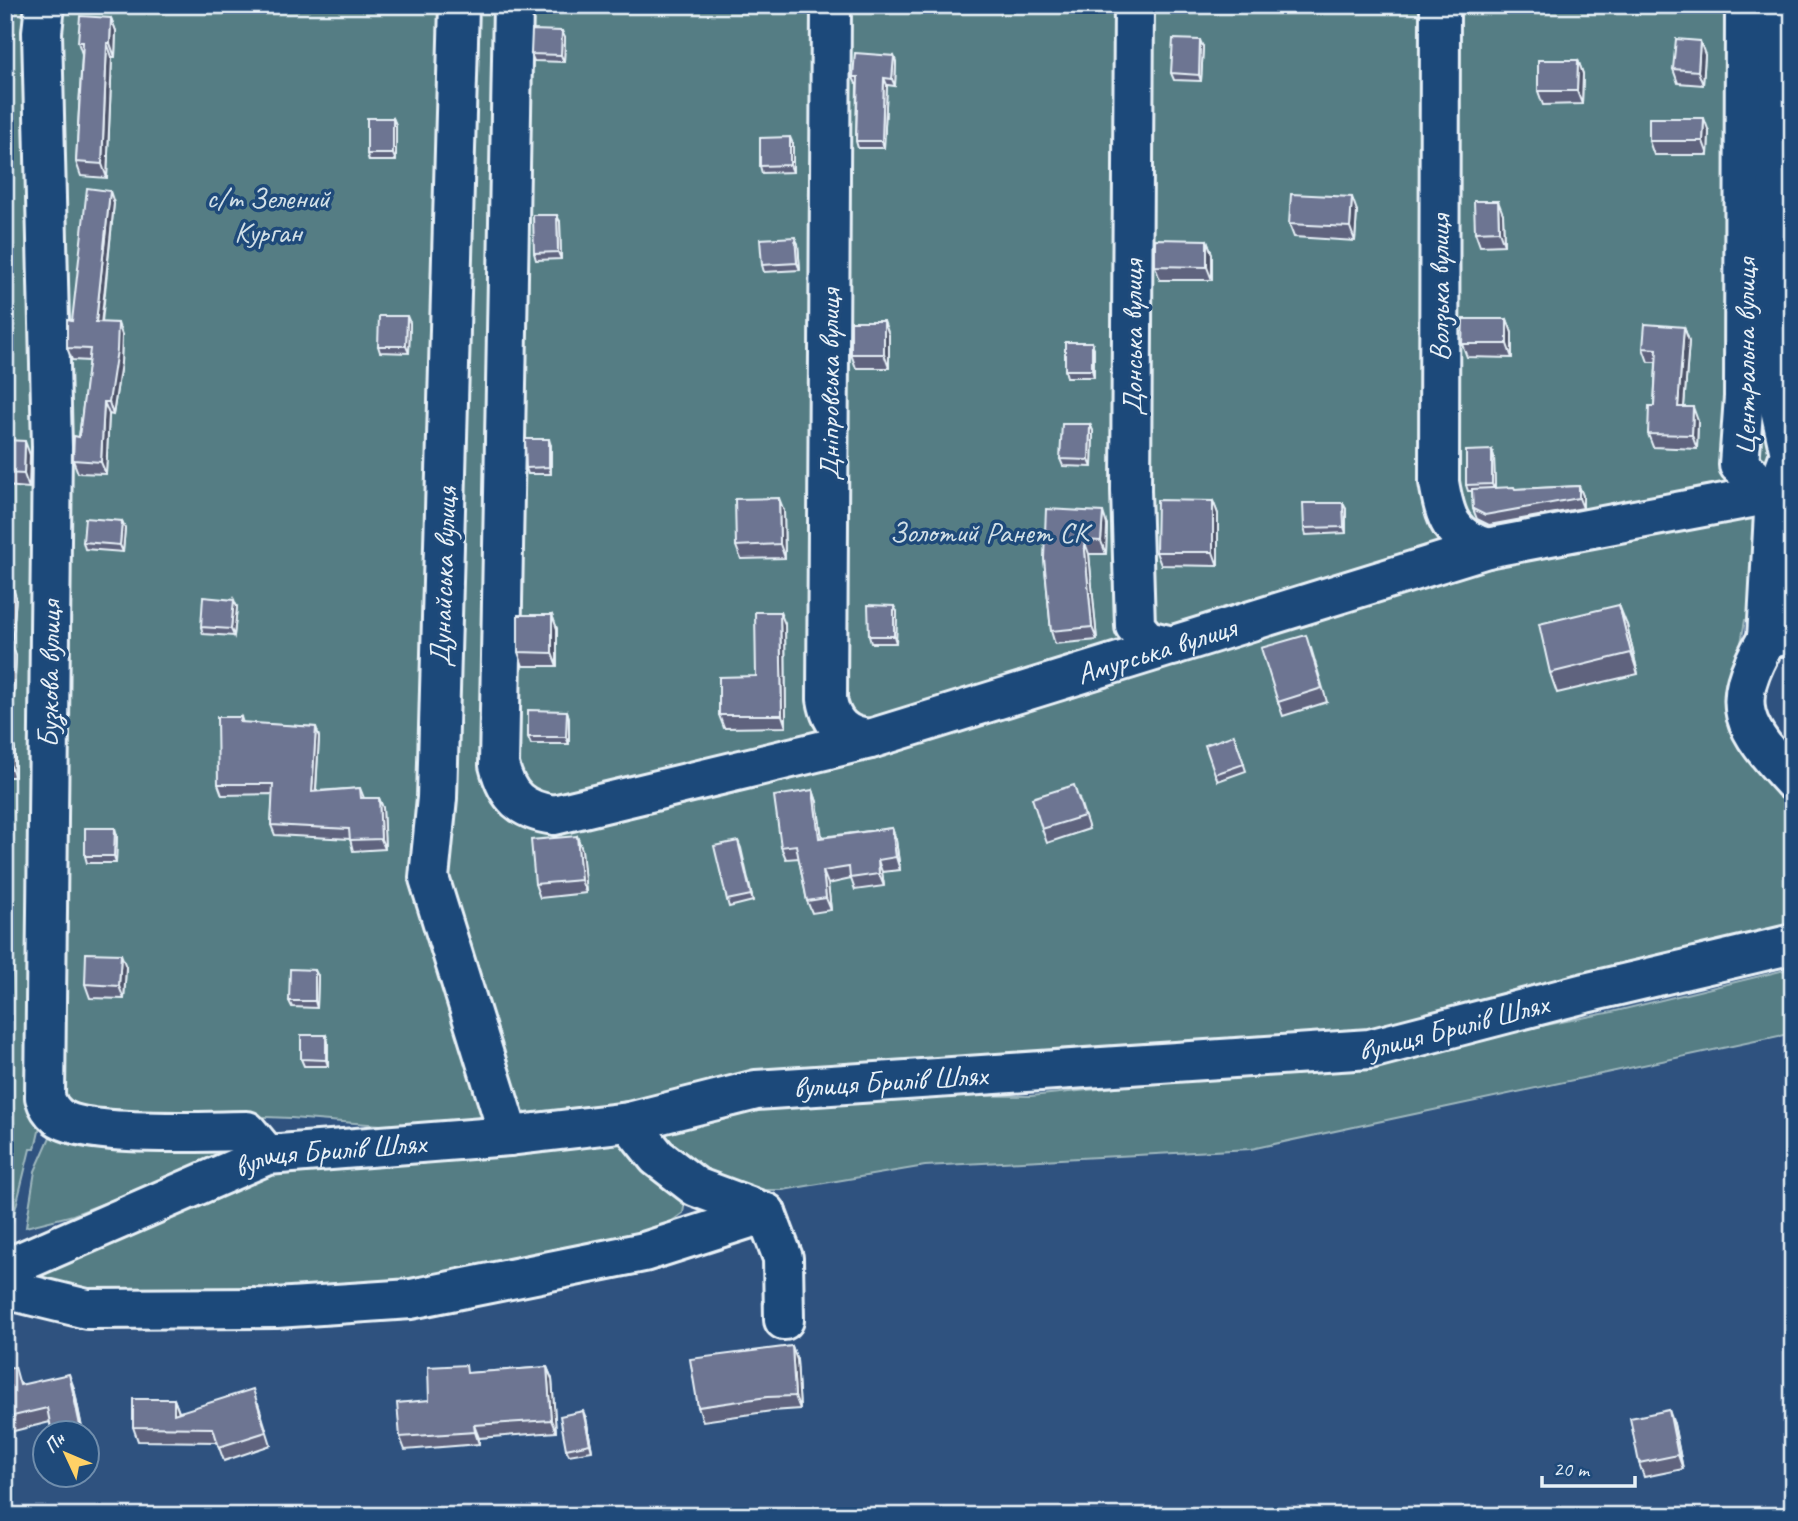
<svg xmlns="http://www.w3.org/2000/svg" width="1798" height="1521" viewBox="0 0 1798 1521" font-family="Caveat,sans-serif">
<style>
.green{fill:#557d84;stroke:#9eb7be;stroke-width:2}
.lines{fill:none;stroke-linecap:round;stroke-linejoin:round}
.minor-casing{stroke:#e8f1f8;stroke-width:44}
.minor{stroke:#1f4a7a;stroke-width:38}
.wall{fill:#5e647e;stroke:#e8f1f8;stroke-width:2}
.shaded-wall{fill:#4c5166;stroke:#e8f1f8;stroke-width:2}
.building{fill:#6d7492;stroke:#e8f1f8;stroke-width:2}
.labels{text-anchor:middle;stroke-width:7;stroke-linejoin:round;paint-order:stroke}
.park-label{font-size:30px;fill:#d2e0e7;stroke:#1f4a7a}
.street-label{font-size:30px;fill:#e8f1f8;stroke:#1f4a7a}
</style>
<rect width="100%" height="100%" fill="#2f527f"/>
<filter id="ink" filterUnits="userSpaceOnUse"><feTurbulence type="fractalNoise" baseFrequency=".0143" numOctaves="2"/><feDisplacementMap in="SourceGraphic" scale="14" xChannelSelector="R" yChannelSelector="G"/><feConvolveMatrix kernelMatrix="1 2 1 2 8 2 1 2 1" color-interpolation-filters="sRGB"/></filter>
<g filter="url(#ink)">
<!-- green -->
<g class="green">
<polygon points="5,5 1793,5 1793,604 1745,620 1728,719 1758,770 1793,791 1793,932 1362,1039 445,1130 291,1118 44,1109 35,1149 30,1149 10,1231 5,1234"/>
<polygon points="1793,968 1793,1033 1251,1149 925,1166 783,1190 753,1190 700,1174 653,1129 747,1100 915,1095 1031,1096 1363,1061 1612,1012"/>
<polygon points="54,1128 243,1141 214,1161 73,1215 26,1227 35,1171"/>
<polygon points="616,1134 687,1191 683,1213 665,1226 515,1265 373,1287 203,1293 65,1289 41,1285 39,1269 282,1166"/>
</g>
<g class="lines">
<!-- minor casing -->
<g class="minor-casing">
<g id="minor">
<path d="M45,5L42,32L52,447L45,1097C47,1104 51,1111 57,1116C83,1138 208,1131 247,1131L267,1155"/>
<polyline points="459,5 437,798 429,878 509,1136"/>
<path id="s1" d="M513,5L499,765C507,797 521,810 554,815L870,739L1487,548L1793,490"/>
<path d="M831,5L827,699C831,724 845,737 870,739"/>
<polyline points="1134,5 1131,490 1135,626 1147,640 1172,646"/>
<path d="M1440,5L1439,482C1445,518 1451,537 1487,548"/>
<polyline points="1745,5 1744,397 1739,465 1775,495"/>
<polyline points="1779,5 1776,391 1790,454 1775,495 1767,639 1793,633"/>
<path d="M1767,639C1727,707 1743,727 1793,781"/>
<polyline points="629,1122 657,1157 696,1187 766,1213 783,1258 784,1320"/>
<path id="s2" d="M5,1269L267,1155L509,1136L629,1122L756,1090L1370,1049L1585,993L1793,944"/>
<polyline points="5,1289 87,1309 276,1308 411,1299 644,1252 766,1213"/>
</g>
</g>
<!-- minor -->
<use href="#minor" class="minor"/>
</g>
<!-- wall -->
<g class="wall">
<polygon points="111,18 116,31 115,57 112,57 107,178 81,176 76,162 82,54 78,42"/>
<polygon points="565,38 564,62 534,61 531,54"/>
<polygon points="1203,47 1201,81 1174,80 1171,73"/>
<polygon points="1705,55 1703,85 1678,83 1673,69"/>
<polygon points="894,56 896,62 895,86 887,85 884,148 858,148 856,141 857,84 856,84 853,77"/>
<polygon points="1578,60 1583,74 1582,104 1543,105 1538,91"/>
<polygon points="393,118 396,125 396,161 369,161 367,154"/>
<polygon points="1709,132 1708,155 1654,155 1649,141"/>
<polygon points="793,144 793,172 762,173 760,166"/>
<polygon points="114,203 102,322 122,335 121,363 113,415 109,414 106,474 78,473 73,460 79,437 89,361 72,360 67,348 72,321"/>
<polygon points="1357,211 1355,241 1294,237 1289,224"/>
<polygon points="1503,214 1504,245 1480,246 1475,232"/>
<polygon points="560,222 561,259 536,260 534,253"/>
<polygon points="1207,240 1212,254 1212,280 1160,280 1155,266"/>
<polygon points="798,244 800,270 764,272 762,265"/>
<polygon points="1507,319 1512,333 1512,358 1467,357 1462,344"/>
<polygon points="410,323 409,353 380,352 378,346"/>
<polygon points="1684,327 1689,341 1684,407 1698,421 1697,449 1653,447 1648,434 1654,406 1656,362 1648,362 1643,348"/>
<polygon points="889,335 889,368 856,368 851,354"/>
<polygon points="1092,342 1094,349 1094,377 1067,377 1065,370"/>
<polygon points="1090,424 1093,431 1092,467 1063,466 1060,459"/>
<polygon points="5,440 30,455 29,488 5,486"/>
<polygon points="551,446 551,474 528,474 526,468"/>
<polygon points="1492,450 1494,457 1495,488 1515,489 1579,486 1583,496 1583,508 1489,525 1477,519 1473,509 1472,491 1468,491 1466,485"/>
<polygon points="1213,501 1218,514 1218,566 1161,565 1156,552"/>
<polygon points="1346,509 1346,533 1306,535 1304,528"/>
<polygon points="784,511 785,558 741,559 736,546"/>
<polygon points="122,521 125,528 123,552 85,549 83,542"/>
<polygon points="1107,525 1106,554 1089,554 1097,640 1055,644 1051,631 1044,558"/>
<polygon points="5,583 16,597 12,645 16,656 14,699 5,698"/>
<polygon points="237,607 234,636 203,634 201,627"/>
<polygon points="897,612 896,643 871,643 869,636"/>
<polygon points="552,615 557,629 557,666 523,666 518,652"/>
<polygon points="785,624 786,727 724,728 719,715 756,676"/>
<polygon points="1627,625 1638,674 1557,693 1550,673"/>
<polygon points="1311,648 1327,702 1283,716 1278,702"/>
<polygon points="567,711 569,718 569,744 531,744 528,737"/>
<polygon points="241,717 243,723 316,727 319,737 316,791 360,788 364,798 379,798 383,808 385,849 353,851 350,839 275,835 271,825 273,794 222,795 218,784"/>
<polygon points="1234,735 1246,771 1218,781 1215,774"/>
<polygon points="5,736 10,736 15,749 15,777 6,777 5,785"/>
<polygon points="813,790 817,802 822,837 892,828 896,840 900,870 882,872 884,886 855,890 851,879 828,884 831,910 812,913 807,901 799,858 786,859 781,847"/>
<polygon points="1079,798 1089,829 1047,843 1042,829"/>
<polygon points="117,835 116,863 87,863 85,856"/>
<polygon points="577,836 582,850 586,893 540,898 535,884"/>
<polygon points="738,841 753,901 729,907 727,900"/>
<polygon points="5,853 6,853 11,866 9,899 5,898"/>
<polygon points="126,967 124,999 90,998 85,984"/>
<polygon points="318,976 317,1008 292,1007 289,1001"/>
<polygon points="326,1035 328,1042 328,1066 304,1066 301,1059"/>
<polygon points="792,1346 797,1360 800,1409 772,1411 703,1421 698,1407"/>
<polygon points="547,1367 552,1379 556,1432 479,1438 479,1444 405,1450 400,1437 429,1400 469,1373"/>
<polygon points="5,1370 21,1384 74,1388 83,1433 52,1433 50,1422 6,1433"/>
<polygon points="174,1399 179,1412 258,1403 271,1445 224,1461 217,1442 138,1441 133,1427"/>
<polygon points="586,1418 592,1451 569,1455 566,1449"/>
<polygon points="1674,1424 1683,1469 1644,1477 1639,1463"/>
</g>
<!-- shaded-wall -->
<g class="shaded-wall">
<polygon points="111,18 116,31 115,57 110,43"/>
<polygon points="562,31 565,38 564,62 561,55"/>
<polygon points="1200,40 1203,47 1201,81 1199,75"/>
<polygon points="1700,41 1705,55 1703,85 1698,71"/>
<polygon points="107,43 112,57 107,178 102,164"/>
<polygon points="894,56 896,62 895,86 892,79"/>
<polygon points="1578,60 1583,74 1582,104 1577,91"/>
<polygon points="884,78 887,85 884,148 882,141"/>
<polygon points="393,118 396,125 396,161 393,154"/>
<polygon points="1704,118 1709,132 1708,155 1703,141"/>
<polygon points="790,137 793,144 793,172 790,165"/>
<polygon points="110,191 114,203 100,334 96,322"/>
<polygon points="1352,197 1357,211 1355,241 1350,227"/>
<polygon points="1498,201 1503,214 1504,245 1499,231"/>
<polygon points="557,215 560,222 561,259 558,252"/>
<polygon points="795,237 798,244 800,270 797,263"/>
<polygon points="1207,240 1212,254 1212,280 1207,267"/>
<polygon points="407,316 410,323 409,353 406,346"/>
<polygon points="1507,319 1512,333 1512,358 1507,344"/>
<polygon points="884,321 889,335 889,368 884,354"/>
<polygon points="118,323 122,335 121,363 113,415 109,402"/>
<polygon points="1684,327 1689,341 1683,420 1678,407"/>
<polygon points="1092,342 1094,349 1094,377 1092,370"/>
<polygon points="104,402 109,414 106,474 101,462"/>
<polygon points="1693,407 1698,421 1697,449 1692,435"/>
<polygon points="1090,424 1093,431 1092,467 1089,460"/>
<polygon points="549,439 551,446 551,474 549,467"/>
<polygon points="25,441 30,455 29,488 24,474"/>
<polygon points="1492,450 1494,457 1495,491 1492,484"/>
<polygon points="1579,486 1583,496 1583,508 1579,498"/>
<polygon points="779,498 784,511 785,558 780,544"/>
<polygon points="1213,501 1218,514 1218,566 1213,552"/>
<polygon points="1343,503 1346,509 1346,533 1344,527"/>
<polygon points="1103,512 1107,525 1106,554 1101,541"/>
<polygon points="122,521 125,528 123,552 120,545"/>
<polygon points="1084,540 1089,554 1097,640 1092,627"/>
<polygon points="11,583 16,597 12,645 16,656 14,699 9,685 6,642"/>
<polygon points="234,600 237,607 234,636 231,629"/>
<polygon points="1619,605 1627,625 1638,674 1631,653"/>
<polygon points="894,606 897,612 896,643 894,636"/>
<polygon points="780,612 785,624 786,727 782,715"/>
<polygon points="552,615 557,629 557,666 552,653"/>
<polygon points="567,711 569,718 569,744 566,737"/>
<polygon points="316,727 319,737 315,802 312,792"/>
<polygon points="10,736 15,749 15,777 10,764"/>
<polygon points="813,790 817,802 823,850 819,838"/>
<polygon points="379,798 383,808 385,849 381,839"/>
<polygon points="115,828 117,835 116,863 114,856"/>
<polygon points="892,828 896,840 900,870 896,857"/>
<polygon points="577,836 582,850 586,893 581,880"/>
<polygon points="738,841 741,848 753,901 751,895"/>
<polygon points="6,853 11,866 9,899 5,889"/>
<polygon points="878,860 882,872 884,886 879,874"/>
<polygon points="823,871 828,884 831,910 826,898"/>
<polygon points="8,929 13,942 8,1036 5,1027 5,988"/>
<polygon points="121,954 126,967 124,999 119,986"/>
<polygon points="315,970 318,976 317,1008 315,1001"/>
<polygon points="326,1035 328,1042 328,1066 326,1060"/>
<polygon points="792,1346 797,1360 800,1409 795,1396"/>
<polygon points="547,1367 552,1379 556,1432 551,1420"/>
<polygon points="69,1374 74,1388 83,1433 82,1433 81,1430"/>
<polygon points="174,1399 179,1413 174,1414"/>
<polygon points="1669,1410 1674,1424 1683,1469 1678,1455"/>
<polygon points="583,1411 586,1418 592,1451 590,1444"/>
<polygon points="474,1425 479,1438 479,1444 475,1432"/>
</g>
<!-- building -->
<g class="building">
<polygon points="80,16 111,18 110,43 107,43 102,164 76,162 83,42 78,42"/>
<polygon points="532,30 562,31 561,55 531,54"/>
<polygon points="1173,39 1200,40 1199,75 1171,73"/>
<polygon points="1676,39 1700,41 1698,71 1673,69"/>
<polygon points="855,53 894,56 892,79 884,78 882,141 856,141 858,77 853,77"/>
<polygon points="1538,60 1578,60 1577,91 1538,91"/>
<rect x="367" y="118" width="26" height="36"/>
<polygon points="1649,118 1704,118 1703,141 1649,141"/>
<polygon points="790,137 790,165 760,166 760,138"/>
<polygon points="87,188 110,191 96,322 118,323 117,350 109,402 104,402 101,462 73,460 74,436 79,437 90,349 67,348 67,320 72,321"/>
<polygon points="1291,194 1352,197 1350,227 1289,224"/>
<polygon points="1474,201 1498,201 1499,231 1475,232"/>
<polygon points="533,215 557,215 558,252 534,253"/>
<polygon points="795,237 797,263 762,265 760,239"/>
<polygon points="1155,239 1207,240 1207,267 1155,266"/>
<polygon points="379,316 407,316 406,346 378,346"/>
<polygon points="1463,319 1507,319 1507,344 1462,344"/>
<rect x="851" y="321" width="33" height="33"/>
<polygon points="1645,324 1684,327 1678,407 1693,407 1692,435 1648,434 1649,406 1654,406 1657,349 1643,348"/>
<rect x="1065" y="342" width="27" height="28"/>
<polygon points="1062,424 1090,424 1089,460 1060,459"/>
<polygon points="525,439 549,439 549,467 526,468"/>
<polygon points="5,440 25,441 24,474 5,473"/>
<polygon points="1492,450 1492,484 1466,485 1466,451"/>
<polygon points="1579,486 1579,498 1485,515 1473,509 1472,489 1514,487 1515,489"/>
<polygon points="779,498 780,544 736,546 735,499"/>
<polygon points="1157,500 1213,501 1213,552 1156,552"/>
<polygon points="1303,503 1343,503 1344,527 1304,528"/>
<polygon points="1046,509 1103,512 1101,541 1084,540 1092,627 1051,631 1044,558"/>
<polygon points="85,518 122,521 120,545 83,542"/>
<polygon points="5,583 11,583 6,642 11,642 9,685 5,685"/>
<polygon points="203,597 234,600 231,629 201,627"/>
<polygon points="868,605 894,606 894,636 869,636"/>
<polygon points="1619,605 1631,653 1550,673 1539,624"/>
<polygon points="755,612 780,612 782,715 719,715 719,677 756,676"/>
<polygon points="518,615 552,615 552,653 518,652"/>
<polygon points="1306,635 1322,688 1278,702 1261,648"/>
<polygon points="528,710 567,711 566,737 528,737"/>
<polygon points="217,717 241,717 240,722 316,727 312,792 360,788 361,798 379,798 381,839 350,840 349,829 271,825 273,784 218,784"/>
<polygon points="1234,735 1244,764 1215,774 1205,745"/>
<rect x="5" y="736" width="5" height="28"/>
<polygon points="1074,785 1084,816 1042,829 1032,798"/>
<polygon points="813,790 819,838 892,828 896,857 878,860 879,874 850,878 849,867 823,871 826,898 807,901 796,845 781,847 774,796"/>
<polygon points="85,828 115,828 114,856 85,856"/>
<polygon points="577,836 581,880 535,884 531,840"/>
<polygon points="738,841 751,895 727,900 714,846"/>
<polygon points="5,928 8,929 5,988"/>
<polygon points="86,953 121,954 119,986 85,984"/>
<polygon points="290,969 315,970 315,1001 289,1001"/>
<polygon points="301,1035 326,1035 326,1060 301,1059"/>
<polygon points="792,1346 795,1396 767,1397 698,1407 690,1359"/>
<polygon points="466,1365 467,1373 547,1367 551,1420 474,1425 475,1432 400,1437 397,1403 429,1400 428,1367"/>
<polygon points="15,1367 20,1385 69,1374 81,1430 66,1433 52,1433 47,1408 5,1418 5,1370"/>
<polygon points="253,1389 266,1432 219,1447 213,1428 133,1427 133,1399 174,1399 174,1414"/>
<polygon points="1669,1410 1678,1455 1639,1463 1630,1418"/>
<polygon points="583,1411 590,1444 566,1449 560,1416"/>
</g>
</g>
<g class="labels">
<!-- park labels -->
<g class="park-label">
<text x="268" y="208">с/т Зелений<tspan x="268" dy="34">Курган</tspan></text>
<text x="989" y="542">Золотий Ранет СК</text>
</g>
<!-- street labels -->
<g class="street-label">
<text transform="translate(1439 288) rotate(-90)" y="10">Волзька вулиця</text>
<text transform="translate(1132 338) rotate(-90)" y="10">Донська вулиця</text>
<text transform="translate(1745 357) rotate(-90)" y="10">Центральна вулиця</text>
<text transform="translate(829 385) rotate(-90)" y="10">Дніпровська вулиця</text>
<text transform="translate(443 577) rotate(-88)" y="10">Дунайська вулиця</text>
<text dy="10" stroke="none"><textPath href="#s1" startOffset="1465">Амурська вулиця</textPath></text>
<text transform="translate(49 674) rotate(-89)" y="10">Бузкова вулиця</text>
<text dy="10" stroke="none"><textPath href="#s2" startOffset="1482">вулиця Брилів Шлях</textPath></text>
<text dy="10" stroke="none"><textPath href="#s2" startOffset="915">вулиця Брилів Шлях</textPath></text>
<text dy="10" stroke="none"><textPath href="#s2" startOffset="348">вулиця Брилів Шлях</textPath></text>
</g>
</g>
<!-- margin -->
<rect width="1798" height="1521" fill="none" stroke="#1f4a7a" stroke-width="28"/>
<rect x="14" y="14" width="1770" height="1493" fill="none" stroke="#e8f1f8" stroke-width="2.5" filter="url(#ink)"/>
<!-- north arrow -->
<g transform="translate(66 1454) rotate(314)"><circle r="33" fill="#1f4a7a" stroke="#6f8dac" stroke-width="2"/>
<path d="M0-5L12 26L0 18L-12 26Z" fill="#ffd166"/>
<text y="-10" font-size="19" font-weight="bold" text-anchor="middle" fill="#e8f1f8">Пн</text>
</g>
<!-- scale -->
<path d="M1542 1476v10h93v-10" fill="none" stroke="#e8f1f8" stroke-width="3.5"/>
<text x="1553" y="1476" font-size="21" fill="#e8f1f8" stroke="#1f4a7a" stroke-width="5" paint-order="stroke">20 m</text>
</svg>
